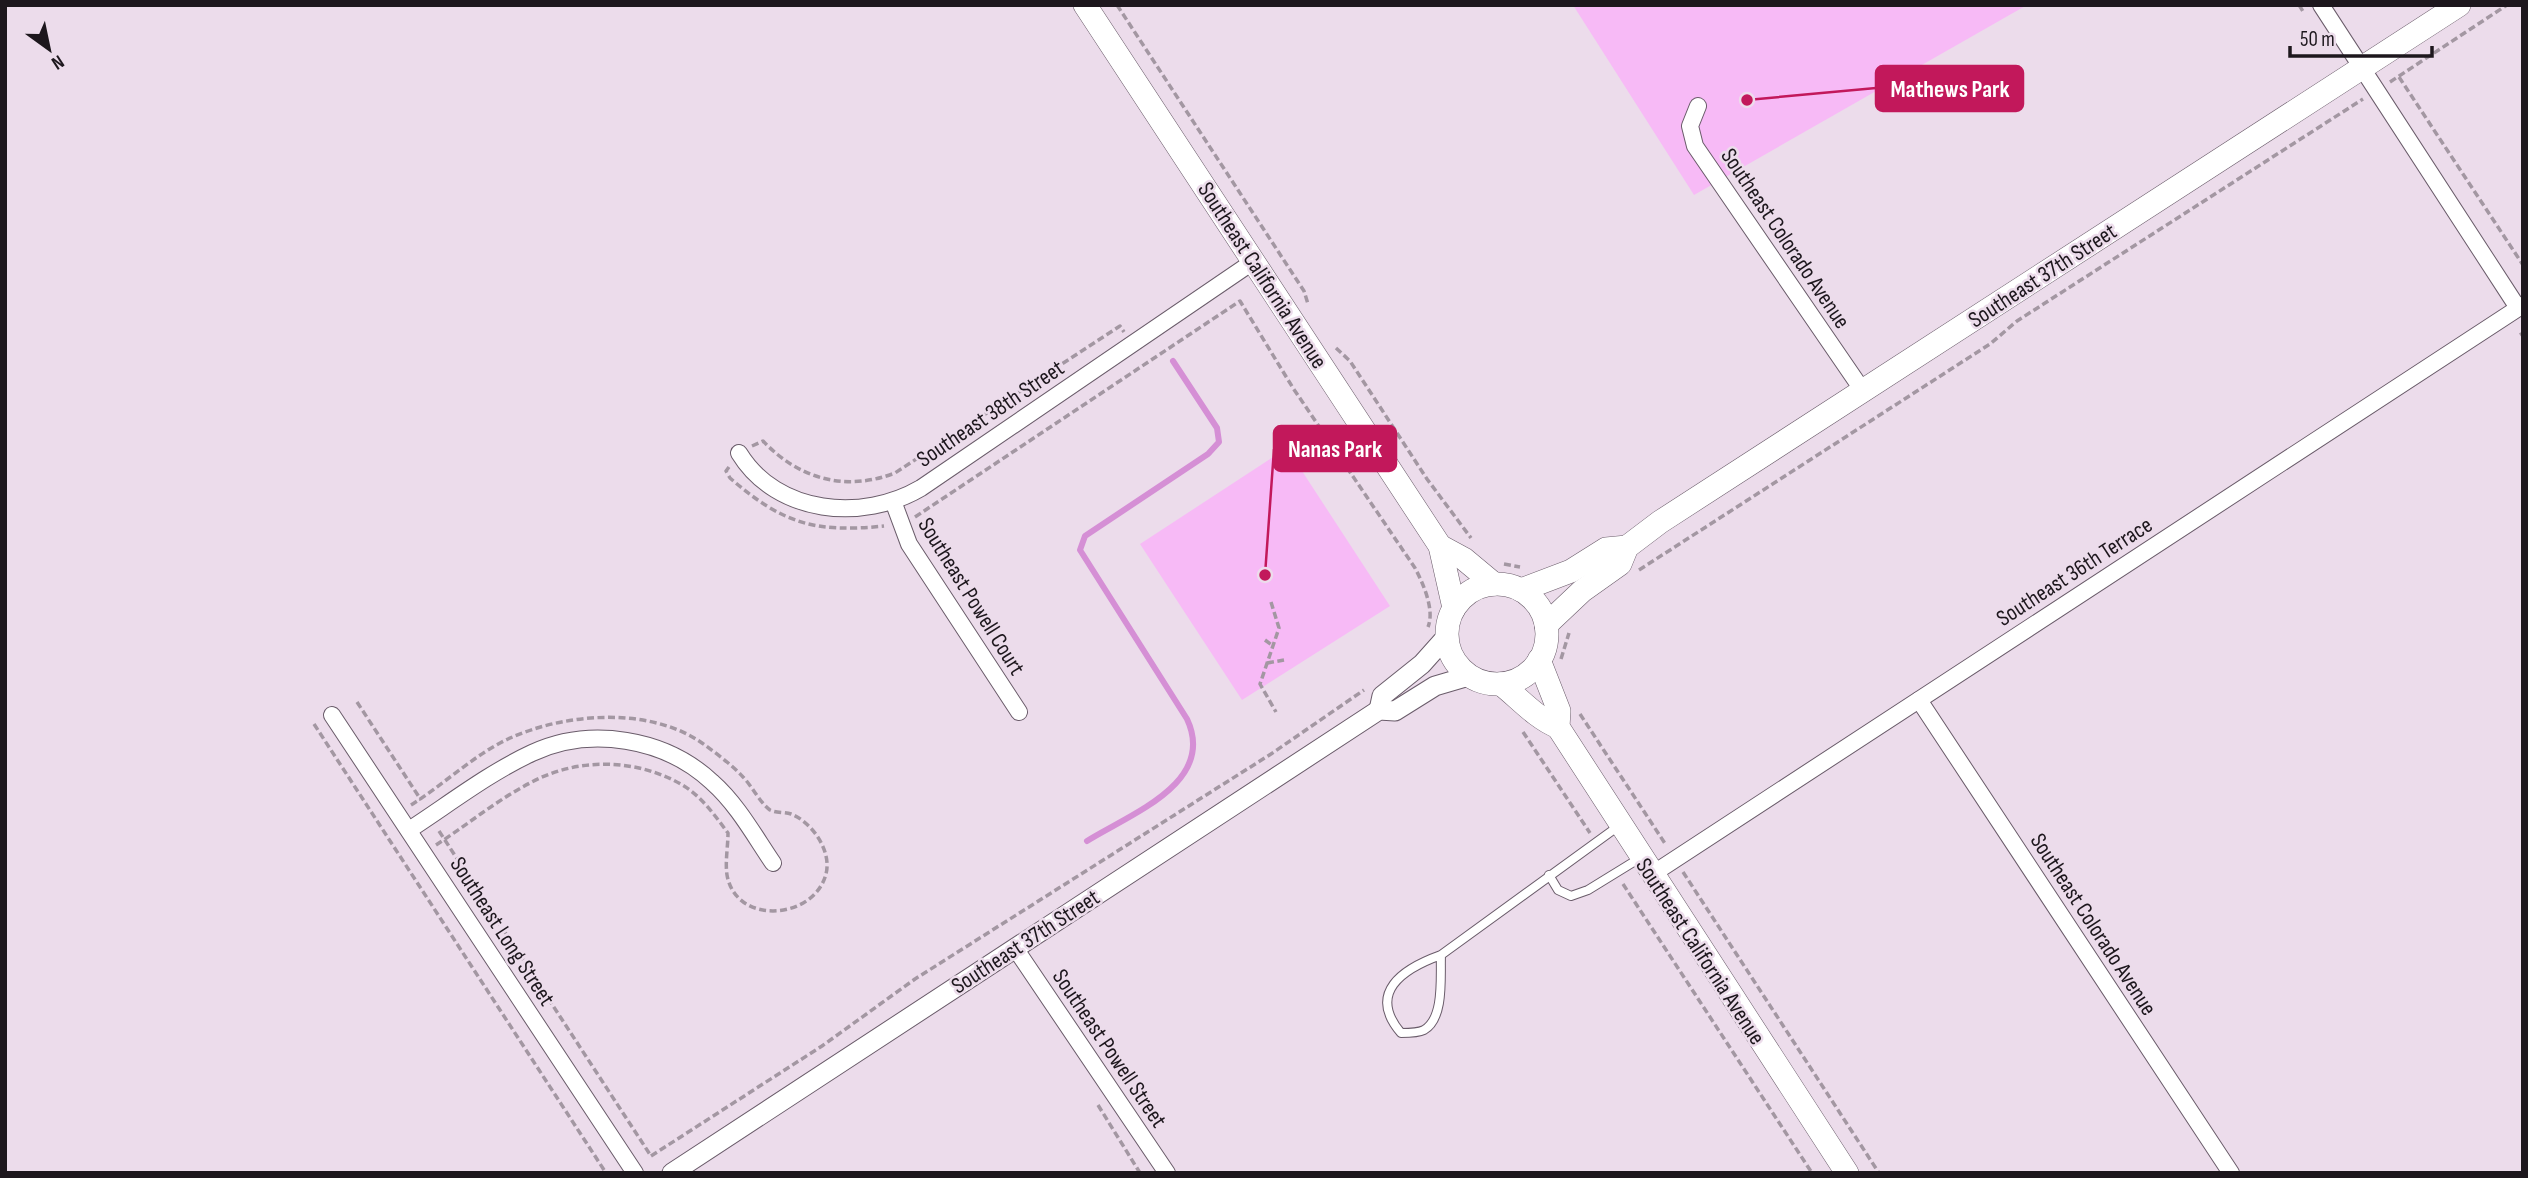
<svg xmlns="http://www.w3.org/2000/svg" width="2528" height="1178" viewBox="0 0 2528 1178" font-family="'Sofia Sans Condensed',sans-serif">
<style>
.green{fill:#f7baf6}
.lines{fill:none;stroke-linecap:round;stroke-linejoin:round}
.stream{stroke:#d58fd5;stroke-width:6}
.service-casing{stroke:#6a5c6a;stroke-width:10}
.minor-casing{stroke:#6a5c6a;stroke-width:18}
.tertiary-casing{stroke:#6a5c6a;stroke-width:21}
.secondary-casing{stroke:#6a5c6a;stroke-width:24}
.path{stroke:#a397a2;stroke-width:3.5;stroke-dasharray:7 3.5;stroke-linecap:butt}
.service{stroke:#fff;stroke-width:8}
.minor{stroke:#fff;stroke-width:16}
.tertiary{stroke:#fff;stroke-width:19}
.secondary{stroke:#fff;stroke-width:23}
.labels{text-anchor:middle;stroke-width:5;stroke-linejoin:round;paint-order:stroke}
.street-label{font-size:23px;fill:#1d171d;stroke:#ecdceb}
.leader{fill:none;stroke:#c2185b;stroke-width:2.5}
.callout-dot{fill:#c2185b;stroke:#ecdceb;stroke-width:2.5}
.callout{fill:#c2185b;stroke:#c2185b;stroke-width:2.5}
.callout-label{font-size:24px;text-anchor:middle;font-weight:bold;fill:#fff}
</style>
<rect width="100%" height="100%" fill="#ecdceb"/>
<!-- green -->
<g class="green">
<polygon points="1573,5 2027,5 1694,195"/>
<polygon points="1287,448 1390,606 1242,700 1140,544"/>
</g>
<g class="lines">
<!-- stream -->
<path class="stream" d="M1087,841C1130,814 1217,783 1187,719L1080,550L1085,536L1208,454L1219,442L1217,428L1173,361"/>
<!-- service casing -->
<g class="service-casing">
<g id="service">
<polyline points="1549,875 1558,890 1571,896 1588,890 1640,858"/>
<path d="M1441,955C1440,975 1445,1018 1424,1030C1418,1033 1408,1033 1401,1033C1367,993 1402,969 1441,955L1620,825"/>
</g>
</g>
<!-- minor casing -->
<g class="minor-casing">
<g id="minor">
<polyline points="2321,5 2518,308"/>
<polyline points="1698,106 1690,126 1695,146 1863,391"/>
<path d="M739,453C777,515 863,522 921,488L1254,261"/>
<polyline points="893,501 909,544 1019,712"/>
<polyline points="1919,700 2231,1173"/>
<polyline points="332,715 635,1173"/>
<path d="M409,830C449,804 489,773 532,753C590,726 665,738 712,782C737,804 754,835 773,863"/>
<polyline points="1651,875 2523,305"/>
<polyline points="1015,948 1167,1173"/>
</g>
</g>
<!-- tertiary casing -->
<g class="tertiary-casing">
<g id="tertiary">
<polyline points="1379,710 1382,696 1422,664 1447,636"/>
<polyline points="672,1173 1379,710 1395,711 1435,686 1469,676"/>
</g>
</g>
<!-- secondary casing -->
<g class="secondary-casing">
<g id="secondary">
<polyline points="1085,5 1440,546 1454,608"/>
<polyline points="1440,546 1464,559 1494,584"/>
<circle cx="1497" cy="634" r="50"/>
<polyline points="1521,590 1571,571 1606,549 1627,547"/>
<polyline points="1546,625 1582,591 1620,564 1627,547 1660,522 2459,5"/>
<polyline points="1539,660 1559,711 1558,727 1847,1173"/>
<path d="M1501,684C1520,699 1536,718 1558,727"/>
</g>
</g>
<!-- path -->
<g class="path">
<polyline points="1117,5 1304,291 1308,304"/>
<polyline points="2299,5 2304,13"/>
<polyline points="2399,77 2523,265"/>
<polyline points="2390,82 2507,5"/>
<polyline points="2520,335 2523,333"/>
<polyline points="1336,348 1350,361 1427,479 1471,538"/>
<path d="M752,446L763,441C799,479 845,492 895,473L1120,326L1124,332"/>
<path d="M729,467L726,471L730,478C783,524 815,533 884,526"/>
<path d="M915,517L1240,301L1293,388L1415,568C1423,583 1435,610 1428,627"/>
<polyline points="1504,564 1520,567"/>
<polyline points="1639,570 1990,344 2017,321 2363,99"/>
<polyline points="1271,602 1279,628 1260,684 1276,712"/>
<polyline points="1265,640 1273,646"/>
<polyline points="1561,659 1569,633"/>
<polyline points="1267,663 1284,660"/>
<polyline points="357,702 421,800"/>
<polyline points="1580,714 1666,845"/>
<polyline points="314,724 606,1173"/>
<polyline points="1523,732 1590,833"/>
<path d="M411,805C443,785 474,755 508,739C564,713 649,706 702,743C716,753 732,765 743,777C752,786 760,803 770,810C776,813 785,812 791,814C812,822 832,851 826,874C814,920 736,926 727,875C725,862 728,846 728,833C716,817 702,797 684,786C638,758 577,757 530,783C497,800 467,825 436,845"/>
<polyline points="439,831 651,1156"/>
<polyline points="1683,872 1879,1173"/>
<polyline points="1623,884 1812,1173"/>
<polyline points="1098,1105 1140,1173"/>
<polyline points="651,1156 822,1046 915,979 1271,754 1364,690"/>
</g>
<!-- service -->
<use href="#service" class="service"/>
<!-- minor -->
<use href="#minor" class="minor"/>
<!-- tertiary -->
<use href="#tertiary" class="tertiary"/>
<!-- secondary -->
<use href="#secondary" class="secondary"/>
</g>
<g class="labels">
<!-- street labels -->
<g class="street-label">
<text transform="translate(1786 238) rotate(56)" y="8">Southeast Colorado Avenue</text>
<text transform="translate(1263 275) rotate(57)" y="8">Southeast California Avenue</text>
<text transform="translate(2042 275) rotate(-33)" y="8">Southeast 37th Street</text>
<text transform="translate(990 413) rotate(-34)" y="8">Southeast 38th Street</text>
<text transform="translate(2074 571) rotate(-33)" y="8">Southeast 36th Terrace</text>
<text transform="translate(972 596) rotate(58)" y="8">Southeast Powell Court</text>
<text transform="translate(2094 924) rotate(57)" y="8">Southeast Colorado Avenue</text>
<text transform="translate(503 931) rotate(57)" y="8">Southeast Long Street</text>
<text transform="translate(1025 941) rotate(-33)" y="8">Southeast 37th Street</text>
<text transform="translate(1701 951) rotate(57)" y="8">Southeast California Avenue</text>
<text transform="translate(1110 1048) rotate(56)" y="8">Southeast Powell Street</text>
</g>
</g>
<!-- callouts -->
<path class="leader" d="M1747 100L1876 88M1265 575L1274 449"/>
<g class="callout-dot">
<circle cx="1747" cy="100" r="7"/>
<circle cx="1265" cy="575" r="7"/>
</g>
<g class="callout">
<rect x="1876" y="66" width="147" height="45" rx="7"/>
<rect x="1274" y="426" width="122" height="45" rx="7"/>
</g>
<g class="callout-label">
<text x="1950" y="97">Mathews Park</text>
<text x="1335" y="457">Nanas Park</text>
</g>
<!-- border -->
<rect width="2528" height="1178" fill="none" stroke="#1d171d" stroke-width="14"/>
<!-- north arrow -->
<g transform="translate(49 49) rotate(147)" stroke="#ecdceb" stroke-width="5" paint-order="stroke">
<path d="M0-5L12 26L0 18L-12 26Z" fill="#1d171d"/>
<text y="-10" font-size="19" font-weight="bold" text-anchor="middle" fill="#1d171d">N</text>
</g>
<!-- scale -->
<path d="M2290 46v10h142v-10" fill="none" stroke="#1d171d" stroke-width="3.5"/>
<text x="2300" y="46" font-size="21" fill="#1d171d" stroke="#ecdceb" stroke-width="5" paint-order="stroke">50 m</text>
</svg>
